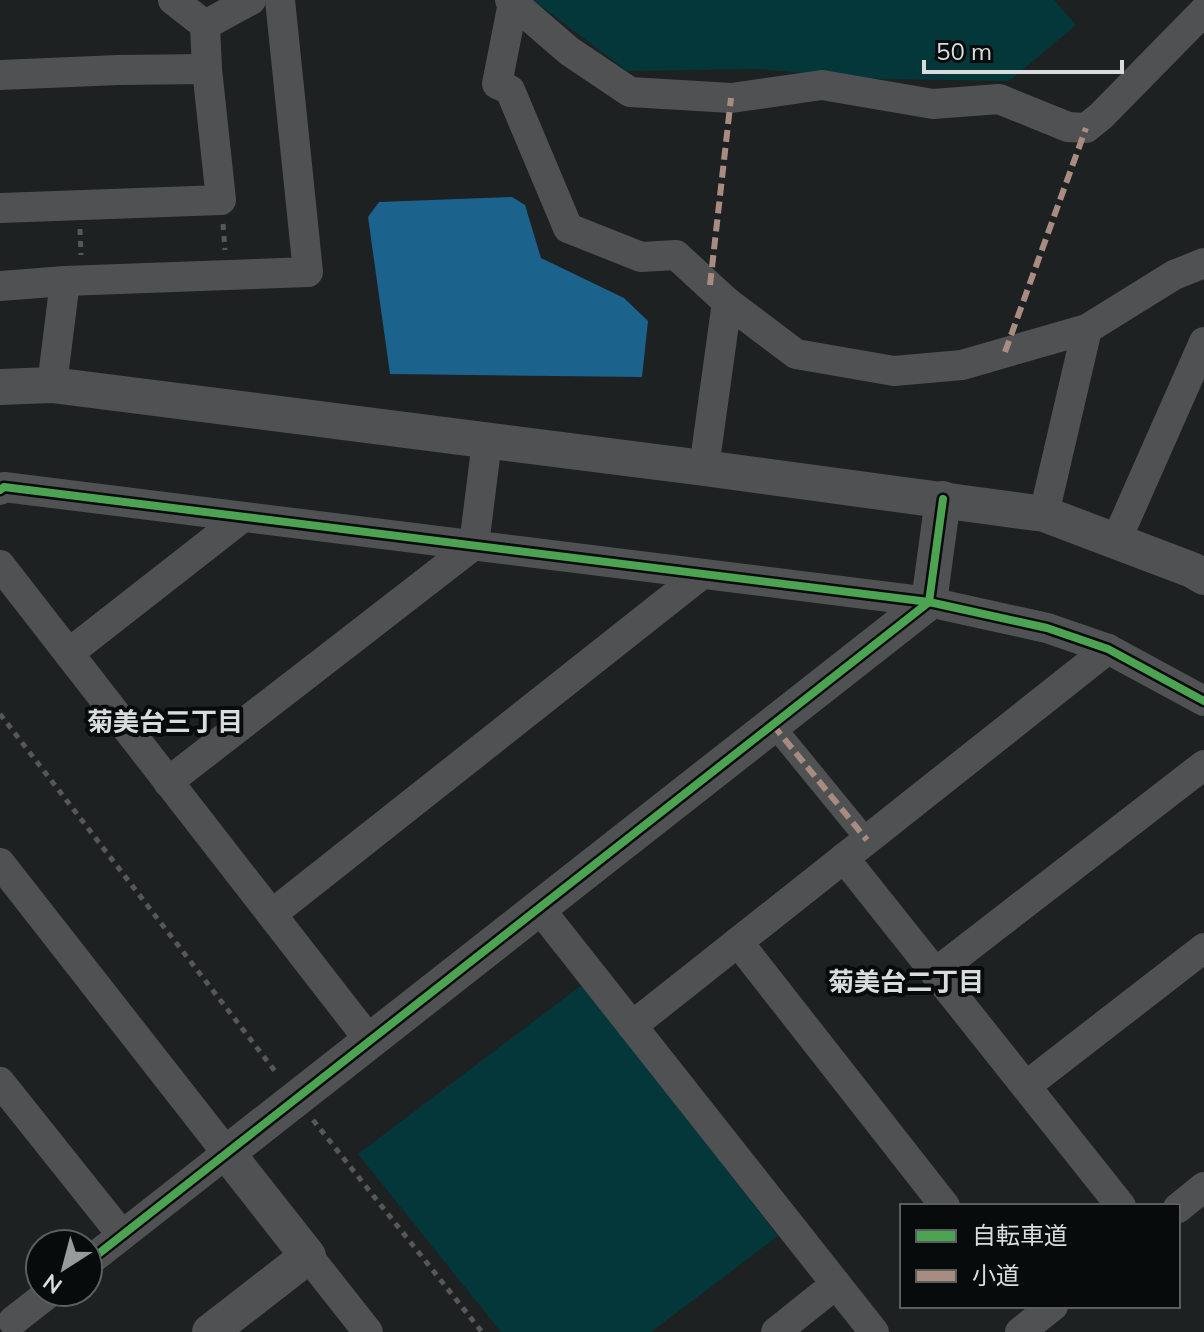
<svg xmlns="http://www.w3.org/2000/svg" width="1204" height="1332" viewBox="0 0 1204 1332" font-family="Mulish,'Noto Sans JP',sans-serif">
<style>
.green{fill:#04373a}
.water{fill:#1b628c}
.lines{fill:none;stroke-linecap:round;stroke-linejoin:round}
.path{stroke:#565858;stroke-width:5;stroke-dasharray:6 6;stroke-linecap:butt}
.pedestrian{stroke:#505152;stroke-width:22}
.minor{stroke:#505152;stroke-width:30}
.tertiary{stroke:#505152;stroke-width:36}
.quiet{stroke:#a88b81;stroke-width:6;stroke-dasharray:12 6;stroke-linecap:butt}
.cycleway-casing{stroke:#080b0b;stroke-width:13}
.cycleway{stroke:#4ca352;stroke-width:8}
.labels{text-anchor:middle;stroke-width:8;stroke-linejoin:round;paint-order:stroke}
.neighbourhood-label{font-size:26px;font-weight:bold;fill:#d8dcdd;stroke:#080b0b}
</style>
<rect width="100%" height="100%" fill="#1d2122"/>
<!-- green -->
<g class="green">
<polygon points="533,0 1054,0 1076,25 1009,81 882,79 757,69 627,71"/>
<polygon points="582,985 778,1236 651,1332 501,1332 358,1154"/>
</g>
<!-- water -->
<polygon class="water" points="512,197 525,205 541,258 624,298 648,321 642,377 390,374 368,217 379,202"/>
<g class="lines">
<!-- path -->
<g class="path">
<polyline points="223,224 225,250"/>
<polyline points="80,229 81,255"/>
<polyline points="0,714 278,1075"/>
<polyline points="313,1120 482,1332"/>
</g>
<!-- pedestrian -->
<polyline class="pedestrian" points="773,725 867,840"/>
<!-- minor -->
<g class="minor">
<polyline points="173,0 205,25"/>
<polyline points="510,0 569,51 630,92 731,98 822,85 933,104 999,99 1068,127 1086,128 1101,116 1204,11"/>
<polyline points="513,3 497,84 510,90 568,228 641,257 676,255 727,302"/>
<polyline points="0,75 118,70 207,69"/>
<polyline points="0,208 221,200 207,69 205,25 251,0"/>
<polyline points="0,286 65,281 308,272 280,0"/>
<polyline points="52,385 65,281"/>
<polyline points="704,468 727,302 796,354 894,371 962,365 1087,329 1174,275 1204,263"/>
<polyline points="0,490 4,487 929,602 1047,628 1108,649 1204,701"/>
<polyline points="1044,514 1087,329"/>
<polyline points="1116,541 1204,342"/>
<polyline points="0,565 370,1041"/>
<polyline points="69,653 243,517"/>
<polyline points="168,782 474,545 487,441"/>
<polyline points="844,858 1121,1206"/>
<polyline points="0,863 227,1153 88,1262"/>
<polyline points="539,908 874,1332"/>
<polyline points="272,914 702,574"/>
<polyline points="738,942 945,1206"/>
<polyline points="935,973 1204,765"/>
<polyline points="632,1026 1108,649"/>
<polyline points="0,1082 122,1235"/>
<polyline points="1026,1086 1204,948"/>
<polyline points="1178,1208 1204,1187"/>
<polyline points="308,1256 368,1332"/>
<polyline points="13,1321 50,1292"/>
<polyline points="776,1332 836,1284"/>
<polyline points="1020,1332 1053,1306"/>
</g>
<!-- tertiary -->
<g class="tertiary">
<polyline points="0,387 52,385 704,468 1044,514 1192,570 1204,577"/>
<polyline points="210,1332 308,1256 227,1153 929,602 943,499"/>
</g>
<!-- quiet -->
<g class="quiet">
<polyline points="710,285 731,98"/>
<polyline points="1005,352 1086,128"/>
<polyline points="773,725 867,840"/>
</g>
<!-- cycleway casing -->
<g class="cycleway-casing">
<g id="cycleway">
<polyline points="0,490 4,487 929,602 1047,628 1108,649 1204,701"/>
<polyline points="88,1262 929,602 943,499"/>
</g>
</g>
<!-- cycleway -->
<use href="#cycleway" class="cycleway"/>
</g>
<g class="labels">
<!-- neighbourhood labels -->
<g class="neighbourhood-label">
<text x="165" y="731">菊美台三丁目</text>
<text x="906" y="991">菊美台二丁目</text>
</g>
</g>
<!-- legend -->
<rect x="900" y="1204" width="280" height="104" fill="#080b0b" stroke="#5b5f5f" stroke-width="2"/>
<rect x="916" y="1230" width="40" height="12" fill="#4ca352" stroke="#5b5f5f" stroke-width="2"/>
<text x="972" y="1244" font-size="24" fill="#d8dcdd">自転車道</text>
<rect x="916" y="1270" width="40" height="12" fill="#a88b81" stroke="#5b5f5f" stroke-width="2"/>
<text x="972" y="1284" font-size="24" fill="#d8dcdd">小道</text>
<!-- north arrow -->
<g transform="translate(64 1268) rotate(216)"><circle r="38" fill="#080b0b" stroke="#5b5f5f" stroke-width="2"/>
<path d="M0-6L14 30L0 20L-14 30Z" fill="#979b9c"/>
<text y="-12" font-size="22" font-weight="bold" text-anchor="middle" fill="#d8dcdd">N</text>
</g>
<!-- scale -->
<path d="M924 60v12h198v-12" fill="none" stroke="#d8dcdd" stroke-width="4"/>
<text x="936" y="60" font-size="24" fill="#d8dcdd" stroke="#080b0b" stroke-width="6" paint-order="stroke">50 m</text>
</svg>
